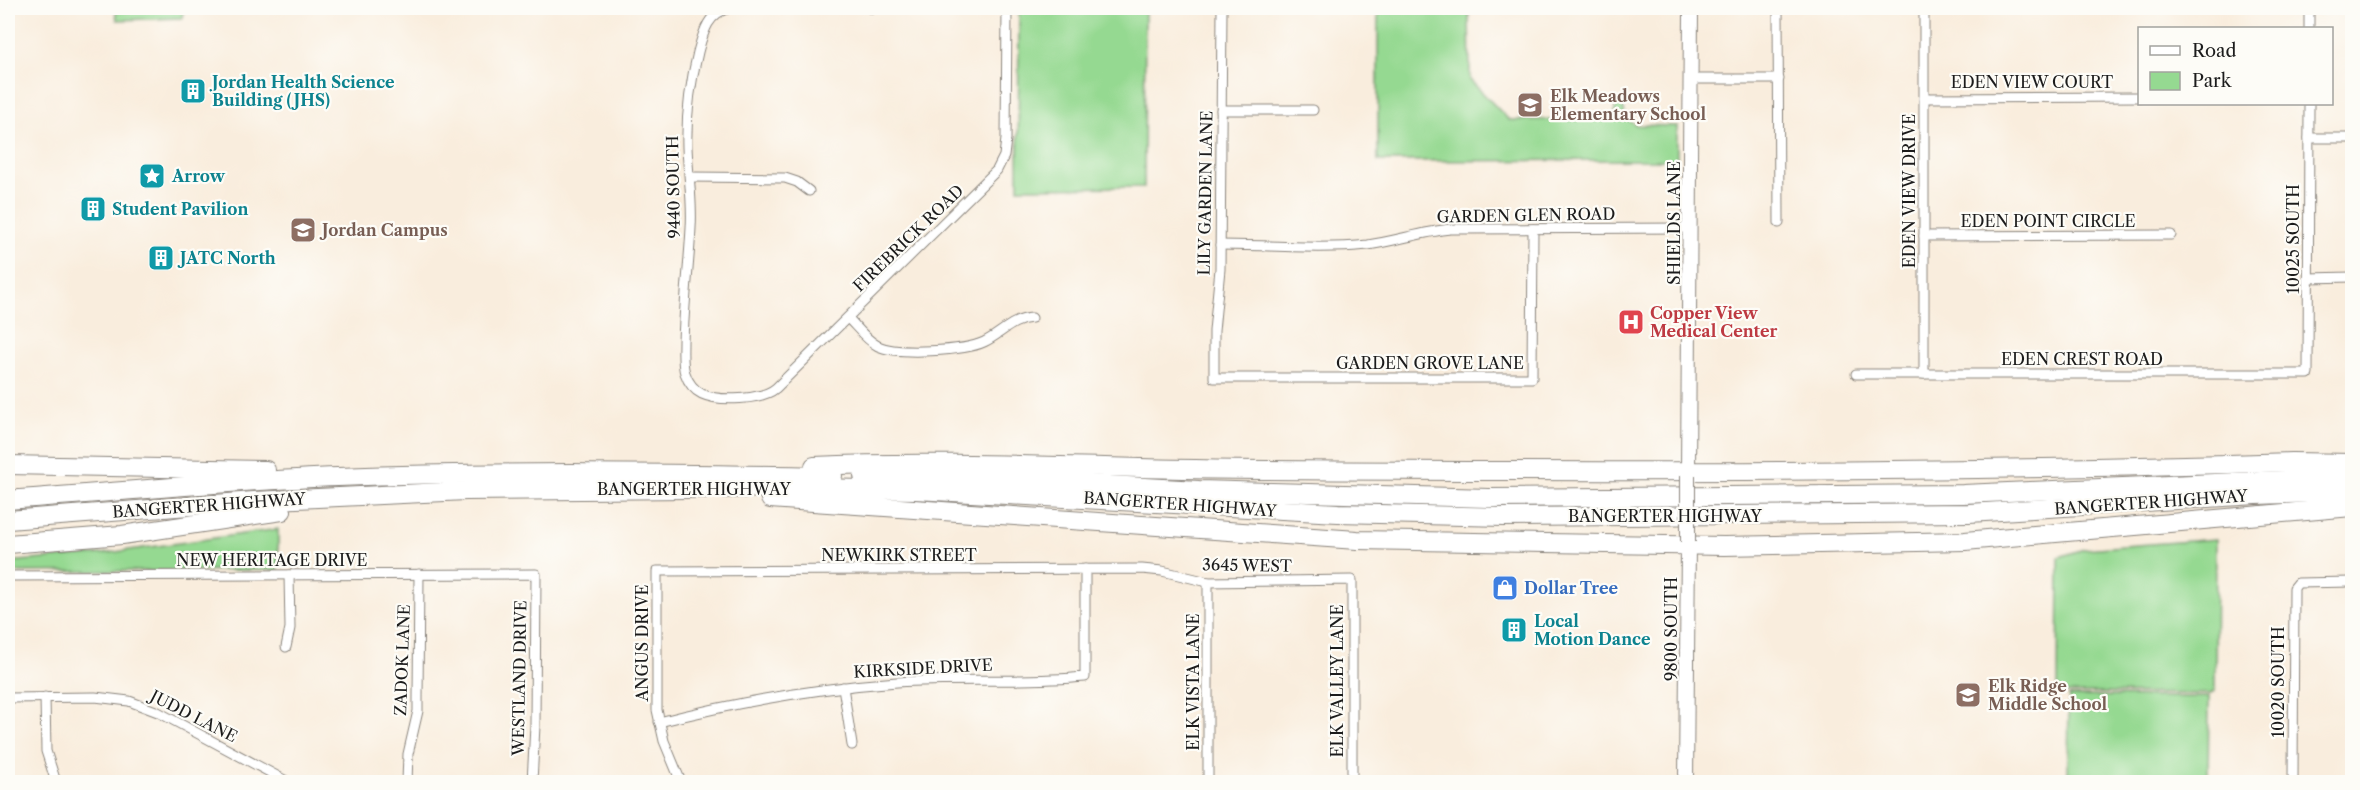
<svg xmlns="http://www.w3.org/2000/svg" width="2360" height="790" viewBox="0 0 2360 790" font-family="'Libre Caslon Text',serif">
<style>
.green{fill:#95d991;stroke:#587a56;stroke-width:1.5}
.lines{fill:none;stroke-linecap:round;stroke-linejoin:round}
.street-casing{stroke:#8a847c;stroke-width:11}
.secondary-casing{stroke:#8a847c;stroke-width:16}
.highway-casing{stroke:#8a847c;stroke-width:20}
.street{stroke:#fff;stroke-width:9}
.secondary{stroke:#fff;stroke-width:14}
.highway{stroke:#fff;stroke-width:18}
.secondary-bridge-casing{stroke:#8a847c;stroke-width:16;stroke-linecap:butt}
.secondary-bridge{stroke:#fff;stroke-width:14}
.labels{text-anchor:middle;stroke-width:4.5;stroke-linejoin:round;paint-order:stroke}
.culture-label{font-size:16px;font-weight:bold;fill:#0d838f;stroke:#fdfcf7;text-anchor:start}
.street-label{font-size:16px;fill:#1c1c1c;stroke:#fdfcf7}
.education-label{font-size:16px;font-weight:bold;fill:#785e54;stroke:#fdfcf7;text-anchor:start}
.health-label{font-size:16px;font-weight:bold;fill:#be3a42;stroke:#fdfcf7;text-anchor:start}
.shop-label{font-size:16px;font-weight:bold;fill:#366cbe;stroke:#fdfcf7;text-anchor:start}
</style>
<rect width="100%" height="100%" fill="#fdfcf7"/>
<filter id="ink" filterUnits="userSpaceOnUse"><feTurbulence type="fractalNoise" baseFrequency=".0167" numOctaves="2"/><feDisplacementMap in="SourceGraphic" scale="12" xChannelSelector="R" yChannelSelector="G"/><feConvolveMatrix kernelMatrix="1 2 1 2 8 2 1 2 1" color-interpolation-filters="sRGB"/></filter>
<filter id="wash" filterUnits="userSpaceOnUse"><feTurbulence type="fractalNoise" baseFrequency=".008" numOctaves="4" result="noise"/><feDisplacementMap in="SourceGraphic" scale="24" xChannelSelector="R" yChannelSelector="G"/><feGaussianBlur stdDeviation="1.35" result="paint"/><feColorMatrix in="noise" values="0 0 0 0 0 0 0 0 0 0 0 0 0 0 0 0 0 1.4 0 .05"/><feComposite in="paint" operator="in"/></filter>
<g filter="url(#wash)">
<rect width="100%" height="100%" fill="#f9eddd"/>
<!-- green -->
<g class="green">
<polygon points="115,8 265,8 265,9 183,11 182,18 117,20"/>
<polygon points="1019,8 1145,8 1144,187 1018,188"/>
<polygon points="1378,8 1469,8 1470,80 1509,120 1615,119 1615,106 1623,106 1626,118 1635,125 1677,126 1677,160 1378,161"/>
<polygon points="278,529 278,570 8,572 8,562 101,554"/>
<polygon points="2216,539 2215,690 2211,694 2058,693 2059,557 2084,549"/>
<polygon points="2069,696 2209,697 2208,782 2068,782"/>
</g>
</g>
<g filter="url(#ink)">
<g class="lines">
<!-- street casing -->
<g class="street-casing">
<g id="street">
<path d="M730,8C708,12 703,33 698,52C690,84 686,114 687,147C688,174 693,201 691,228C689,266 684,304 683,342C683,352 682,364 685,373C688,382 694,390 702,394C719,402 762,400 776,388L997,170L1004,156L1006,139L1007,8"/>
<polyline points="869,8 1007,9"/>
<polyline points="1222,8 1220,269 1214,331 1214,378 1532,378 1533,229"/>
<polyline points="1778,8 1779,223"/>
<polyline points="1924,8 1924,374"/>
<polyline points="2309,28 2309,8"/>
<polyline points="1691,79 1779,79"/>
<polyline points="1924,98 2140,97"/>
<polyline points="1221,110 1313,110"/>
<polyline points="2309,138 2352,138"/>
<polyline points="690,177 785,178 797,182 809,191"/>
<polyline points="1924,236 2171,235"/>
<path d="M1220,245C1269,245 1320,250 1368,245C1396,241 1422,232 1450,229L1691,228"/>
<polyline points="2308,278 2352,277"/>
<path d="M848,318C857,327 866,340 878,346C897,355 965,351 984,342C1001,334 1012,319 1032,318"/>
<polyline points="1856,374 2308,374 2309,104"/>
<polyline points="8,576 536,574 535,726 532,782"/>
<polyline points="286,647 290,628 289,575"/>
<polyline points="843,687 852,745"/>
<polyline points="45,697 46,751 56,782"/>
<polyline points="8,698 95,697 129,701 158,712 288,782"/>
<path d="M659,722C737,702 817,688 897,682C960,678 1022,683 1085,677V569"/>
<polyline points="407,782 408,754 418,711 418,698 419,574"/>
<polyline points="681,782 664,741 657,710 657,571 1142,569 1162,571 1208,582 1352,580 1352,782"/>
<polyline points="1208,782 1208,582"/>
<polyline points="2293,782 2294,588 2298,583 2352,582"/>
</g>
</g>
<!-- secondary casing -->
<g class="secondary-casing">
<g id="secondary">
<polyline points="1688,475 1691,8"/>
<polyline points="1686,782 1688,542"/>
</g>
</g>
<!-- highway casing -->
<g class="highway-casing">
<g id="highway">
<polyline points="8,465 266,470"/>
<path d="M814,466C965,459 1116,470 1267,470C1609,472 1950,473 2292,462L2352,463"/>
<polyline points="863,476 979,478 1199,490 1489,498 1963,494 2352,477"/>
<polyline points="770,499 1357,540 1724,546 1965,541 2352,507"/>
<path d="M8,500C118,492 228,481 338,477C503,471 668,473 833,476"/>
<polyline points="8,520 254,501 466,491 814,488 916,490 1338,513 1504,517 1969,513 2256,495 2352,492"/>
<polyline points="8,544 122,535 282,511"/>
</g>
</g>
<!-- street -->
<use href="#street" class="street"/>
<!-- secondary -->
<use href="#secondary" class="secondary"/>
<!-- highway -->
<use href="#highway" class="highway"/>
<!-- secondary-bridge casing -->
<g class="secondary-bridge-casing">
<polyline id="secondary-bridge" points="1688,542 1688,475"/>
</g>
<!-- secondary-bridge -->
<use href="#secondary-bridge" class="secondary-bridge"/>
</g>
</g>
<!-- icons -->
<defs>
<g id="building-square" transform="scale(1.35)"><rect x="-9" y="-9" width="18" height="18" rx="4" fill="#0f9aa8" stroke="#fdfcf7"/><path d="M-4-6H4V6H1V3H-1V6H-4ZM-2.5-4.3h1.7v1.8h-1.7ZM.8-4.3h1.7v1.8H.8ZM-2.5-1h1.7V.8h-1.7ZM.8-1h1.7V.8H.8Z" fill="#fff"/></g>
<g id="school-square" transform="scale(1.35)"><rect x="-9" y="-9" width="18" height="18" rx="4" fill="#8d6e63" stroke="#fdfcf7"/><path d="M0-5L7-2L0 1L-7-2ZM-4 1L0 2.5L4 1V4Q0 6-4 4Z" fill="#fff"/></g>
<g id="sight-square" transform="scale(1.35)"><rect x="-9" y="-9" width="18" height="18" rx="4" fill="#0f9aa8" stroke="#fdfcf7"/><path d="M0-6L1.8-2.2L6-1.7L2.9 1.2L3.7 5.4L0 3.3L-3.7 5.4L-2.9 1.2L-6-1.7L-1.8-2.2Z" fill="#fff"/></g>
<g id="university-square" transform="scale(1.35)"><rect x="-9" y="-9" width="18" height="18" rx="4" fill="#8d6e63" stroke="#fdfcf7"/><path d="M0-5L7-2L0 1L-7-2ZM-4 1L0 2.5L4 1V4Q0 6-4 4Z" fill="#fff"/></g>
<g id="hospital-square" transform="scale(1.35)"><rect x="-9" y="-9" width="18" height="18" rx="4" fill="#e0444e" stroke="#fdfcf7"/><path d="M-5-5h3v3.5h4V-5h3V5h-3V1.5h-4V5h-3Z" fill="#fff"/></g>
<g id="shop-square" transform="scale(1.35)"><rect x="-9" y="-9" width="18" height="18" rx="4" fill="#3f7fe0" stroke="#fdfcf7"/><path d="M-5-2.5h2.3a2.7 3.5 0 0 1 5.4 0H5L5.5 6h-11ZM-1.5-2.5h3a1.5 2.3 0 0 0-3 0Z" fill="#fff"/></g>
</defs>
<g fill-rule="evenodd">
<use href="#building-square" x="193" y="91"/>
<use href="#school-square" x="1530" y="105"/>
<use href="#sight-square" x="152" y="176"/>
<use href="#building-square" x="93" y="209"/>
<use href="#university-square" x="303" y="230"/>
<use href="#building-square" x="161" y="258"/>
<use href="#hospital-square" x="1631" y="322"/>
<use href="#shop-square" x="1505" y="588"/>
<use href="#building-square" x="1514" y="630"/>
<use href="#school-square" x="1968" y="695"/>
</g>
<g class="labels">
<!-- culture labels -->
<g class="culture-label">
<text x="212" y="88">Jordan Health Science<tspan x="212" dy="18">Building (JHS)</tspan></text>
<text x="172" y="182">Arrow</text>
<text x="112" y="215">Student Pavilion</text>
<text x="180" y="264">JATC North</text>
<text x="1534" y="627">Local<tspan x="1534" dy="18">Motion Dance</tspan></text>
</g>
<!-- street labels -->
<g class="street-label">
<text x="2032" y="88">EDEN VIEW COURT</text>
<text transform="translate(673 187) rotate(-91)" y="6">9440 SOUTH</text>
<text transform="translate(1909 191) rotate(-90)" y="6">EDEN VIEW DRIVE</text>
<text transform="translate(1205 193) rotate(-89)" y="6">LILY GARDEN LANE</text>
<text transform="translate(1526 215) rotate(-1)" y="6">GARDEN GLEN ROAD</text>
<text x="2048" y="227">EDEN POINT CIRCLE</text>
<text transform="translate(1674 223) rotate(-90)" y="6">SHIELDS LANE</text>
<text transform="translate(908 238) rotate(-44)" y="6">FIREBRICK ROAD</text>
<text transform="translate(2293 239) rotate(-90)" y="6">10025 SOUTH</text>
<text x="2082" y="365">EDEN CREST ROAD</text>
<text x="1430" y="369">GARDEN GROVE LANE</text>
<text x="694" y="495">BANGERTER HIGHWAY</text>
<text transform="translate(2151 502) rotate(-4)" y="6">BANGERTER HIGHWAY</text>
<text transform="translate(1180 504) rotate(4)" y="6">BANGERTER HIGHWAY</text>
<text transform="translate(209 505) rotate(-4)" y="6">BANGERTER HIGHWAY</text>
<text x="1665" y="522">BANGERTER HIGHWAY</text>
<text x="899" y="561">NEWKIRK STREET</text>
<text x="272" y="566">NEW HERITAGE DRIVE</text>
<text transform="translate(1247 565) rotate(1)" y="6">3645 WEST</text>
<text transform="translate(1671 629) rotate(-90)" y="6">9800 SOUTH</text>
<text transform="translate(642 643) rotate(-90)" y="6">ANGUS DRIVE</text>
<text transform="translate(402 660) rotate(-88)" y="6">ZADOK LANE</text>
<text transform="translate(923 668) rotate(-3)" y="6">KIRKSIDE DRIVE</text>
<text transform="translate(519 678) rotate(-89)" y="6">WESTLAND DRIVE</text>
<text transform="translate(1337 681) rotate(-90)" y="6">ELK VALLEY LANE</text>
<text transform="translate(1193 682) rotate(-90)" y="6">ELK VISTA LANE</text>
<text transform="translate(2278 682) rotate(-90)" y="6">10020 SOUTH</text>
<text transform="translate(194 716) rotate(27)" y="6">JUDD LANE</text>
</g>
<!-- education labels -->
<g class="education-label">
<text x="1550" y="102">Elk Meadows<tspan x="1550" dy="18">Elementary School</tspan></text>
<text x="322" y="236">Jordan Campus</text>
<text x="1988" y="692">Elk Ridge<tspan x="1988" dy="18">Middle School</tspan></text>
</g>
<!-- health labels -->
<g class="health-label">
<text x="1650" y="319">Copper View<tspan x="1650" dy="18">Medical Center</tspan></text>
</g>
<!-- shop labels -->
<g class="shop-label">
<text x="1524" y="594">Dollar Tree</text>
</g>
</g>
<!-- margin -->
<rect width="2360" height="790" fill="none" stroke="#fdfcf7" stroke-width="30"/>
<!-- legend -->
<rect x="2138" y="27" width="195" height="78" fill="#fdfcf7" stroke="#a3a29f" stroke-width="1.5"/>
<rect x="2150" y="46" width="30" height="9" fill="#ffffff" stroke="#a3a29f" stroke-width="1.5"/>
<text x="2192" y="57" font-size="18" fill="#1c1c1c">Road</text>
<rect x="2150" y="72" width="30" height="18" fill="#95d991" stroke="#a3a29f" stroke-width="1.5"/>
<text x="2192" y="87" font-size="18" fill="#1c1c1c">Park</text>
</svg>
